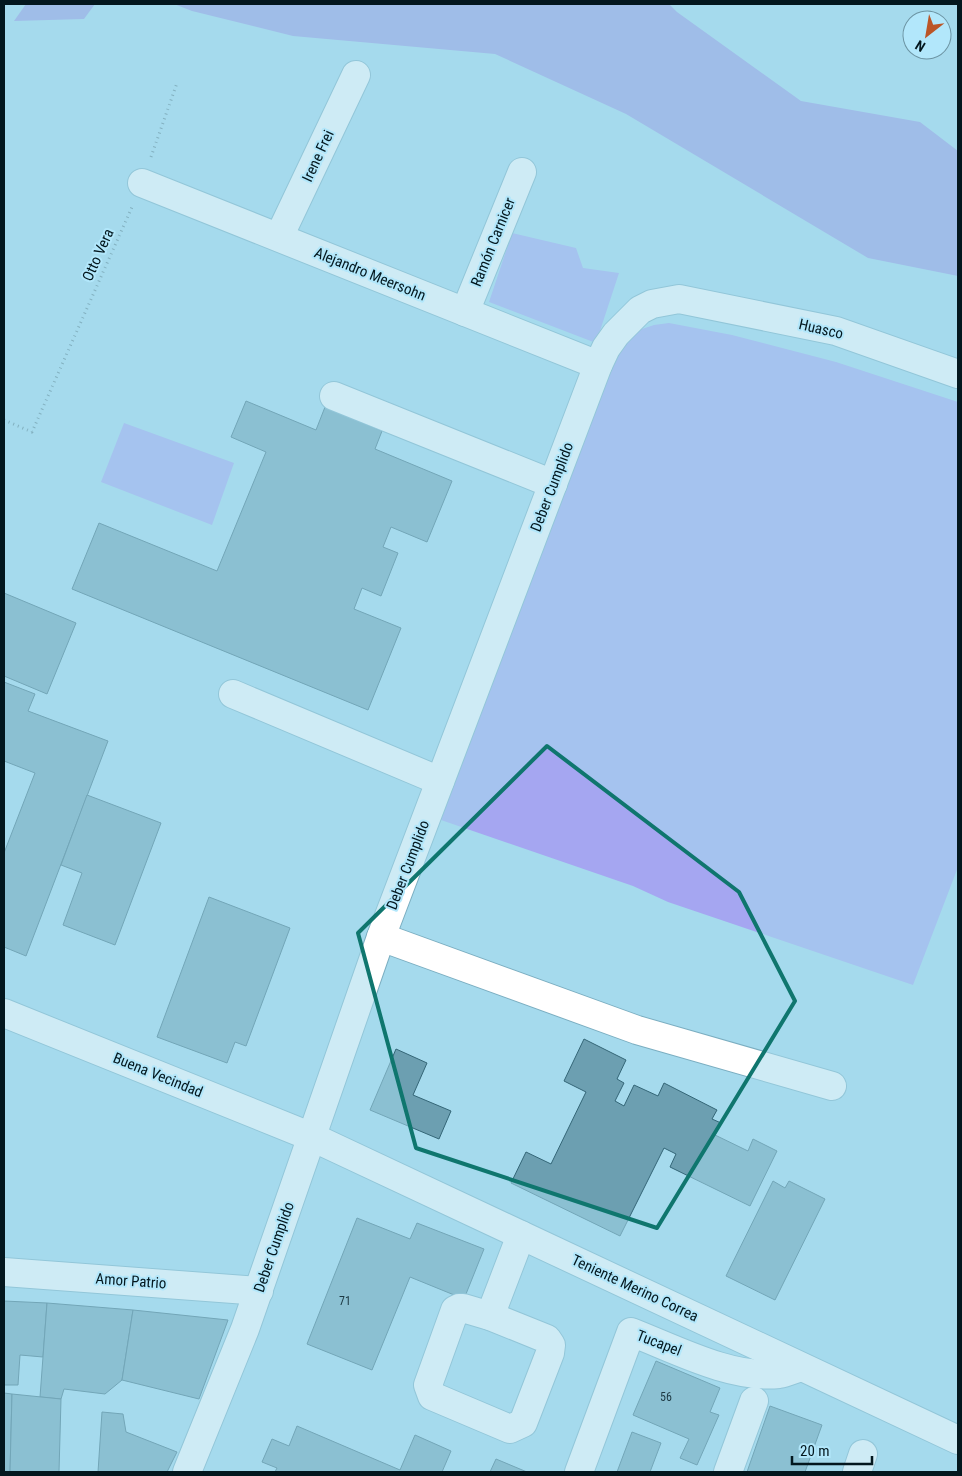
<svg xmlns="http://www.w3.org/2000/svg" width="962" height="1476" viewBox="0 0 962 1476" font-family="'Roboto Condensed',sans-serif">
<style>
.green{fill:#a5a6f1}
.forest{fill:#9899e3}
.building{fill:#6c9fb1;stroke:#346677}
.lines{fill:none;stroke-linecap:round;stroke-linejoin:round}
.minor-casing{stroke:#7baec1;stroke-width:30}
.path{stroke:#597f8c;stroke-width:3;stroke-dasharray:1 4;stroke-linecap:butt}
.minor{stroke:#fff;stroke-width:28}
.marked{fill:none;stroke:#0f766e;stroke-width:4;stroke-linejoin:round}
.labels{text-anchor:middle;stroke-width:4;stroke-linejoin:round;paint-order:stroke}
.number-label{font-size:12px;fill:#1d3943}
.street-label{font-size:15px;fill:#03171e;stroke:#b2e7fb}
</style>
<rect width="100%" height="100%" fill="#a5daed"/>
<!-- green -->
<g class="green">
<polygon points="512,233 576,248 583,268 619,273 596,343 489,302"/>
<polygon points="669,323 732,335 836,362 958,402 958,867 913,985 668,902 633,886 441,820 614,357 633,332 654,325"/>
<polygon points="124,423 234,463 212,525 101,482"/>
</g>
<!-- forest -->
<g class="forest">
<polygon points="26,4 95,4 84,19 14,21"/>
<polygon points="174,4 669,4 677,12 801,101 920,122 958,151 958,276 868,258 626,114 495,54 293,36 192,11"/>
</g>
<!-- building -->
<g class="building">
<polygon points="246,401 316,430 325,407 382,431 375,449 452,481 427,542 391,527 383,547 398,553 381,596 362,588 354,609 401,628 368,710 72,589 99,523 217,571 266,452 231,437"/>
<polygon points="4,593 76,623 47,694 4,676"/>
<polygon points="4,682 35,694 28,711 108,741 26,956 4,947 4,853 35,773 4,761"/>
<polygon points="87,795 161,823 115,945 63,925 82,873 61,865"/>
<polygon points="209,897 290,928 246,1046 235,1042 227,1063 157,1037"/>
<polygon points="584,1039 626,1060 617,1079 624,1083 615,1101 624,1106 634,1085 658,1096 664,1083 717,1110 712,1119 721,1123 715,1135 748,1151 753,1139 777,1151 750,1206 670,1167 676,1154 664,1148 620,1236 511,1183 526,1152 551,1164 586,1092 564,1081"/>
<polygon points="396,1049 427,1063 413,1095 451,1111 439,1139 370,1110"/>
<polygon points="773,1181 785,1188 789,1181 825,1199 775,1300 726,1276"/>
<polygon points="357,1218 410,1239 417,1223 484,1249 464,1299 410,1277 372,1370 307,1344"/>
<polygon points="4,1301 47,1303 43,1357 20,1355 18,1385 4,1385"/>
<polygon points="47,1303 133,1310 122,1380 105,1394 64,1389 61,1399 40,1397"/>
<polygon points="133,1310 228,1320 199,1399 122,1380"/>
<polygon points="656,1361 720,1388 710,1412 719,1415 697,1465 680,1458 689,1439 633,1415"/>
<polygon points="4,1393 12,1394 10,1472 4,1472"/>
<polygon points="12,1394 61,1399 59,1472 10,1472"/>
<polygon points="770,1406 822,1425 805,1472 747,1472"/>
<polygon points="102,1412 123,1414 126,1432 177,1452 167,1472 98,1472"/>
<polygon points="297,1426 400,1470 415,1435 451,1451 442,1472 275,1472 277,1468 262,1462 272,1439 289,1446"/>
<polygon points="632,1432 661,1443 650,1472 617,1472"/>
<polygon points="496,1459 527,1472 490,1472"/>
</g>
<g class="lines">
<!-- minor casing -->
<g class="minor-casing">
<g id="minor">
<polyline points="142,183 598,365"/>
<polyline points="279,237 356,75"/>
<polyline points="465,312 522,172"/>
<polyline points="334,396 553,484"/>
<polyline points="233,694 440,781"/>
<polyline points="381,937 637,1030 832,1086"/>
<polyline points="4,1013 312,1137 958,1440"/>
<polyline points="4,1272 259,1291"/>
<polygon points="459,1308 463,1308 490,1316 547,1339 551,1345 550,1353 523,1423 510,1429 432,1396 428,1385 455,1310"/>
<polyline points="490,1316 521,1235"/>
<polyline points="187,1472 245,1329 381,937 598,365 606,348 616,334 640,310 652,304 679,299 836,331 958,374"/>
<path d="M579,1472L631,1332C675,1349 731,1379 779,1374C786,1373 794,1369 801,1367"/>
<polyline points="728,1472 754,1401"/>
<polyline points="857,1472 863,1454"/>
</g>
</g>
<!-- path -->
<g class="path">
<polyline points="151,157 177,83"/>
<polyline points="4,420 32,432 132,207"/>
</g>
<!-- minor -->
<use href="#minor" class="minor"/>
</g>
<!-- marked area -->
<path d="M0 0H962V1476H0ZM547,746L739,892L795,1001L657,1228L416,1148L358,933Z" fill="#a5daed" fill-opacity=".55" fill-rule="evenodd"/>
<path class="marked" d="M547,746L739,892L795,1001L657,1228L416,1148L358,933Z"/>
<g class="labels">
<!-- number labels -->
<g class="number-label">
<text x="345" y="1305">71</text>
<text x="666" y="1401">56</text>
</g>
<!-- street labels -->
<g class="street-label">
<text transform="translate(318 156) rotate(-65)" y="5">Irene Frei</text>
<text transform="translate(493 242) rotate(-68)" y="5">Ramón Carnicer</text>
<text transform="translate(98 255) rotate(-66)" y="5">Otto Vera</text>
<text transform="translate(370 274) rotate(22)" y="5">Alejandro Meersohn</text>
<text transform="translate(821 329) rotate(13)" y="5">Huasco</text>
<text transform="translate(552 487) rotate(-69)" y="5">Deber Cumplido</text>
<text transform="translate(408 865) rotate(-69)" y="5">Deber Cumplido</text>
<text transform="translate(158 1075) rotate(22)" y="5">Buena Vecindad</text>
<text transform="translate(274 1247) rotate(-71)" y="5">Deber Cumplido</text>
<text transform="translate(131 1281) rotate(4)" y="5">Amor Patrio</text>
<text transform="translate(635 1288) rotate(25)" y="5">Teniente Merino Correa</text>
<text transform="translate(659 1343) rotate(21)" y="5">Tucapel</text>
</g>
</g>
<!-- border -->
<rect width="962" height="1476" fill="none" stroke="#03171e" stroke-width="10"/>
<!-- north arrow -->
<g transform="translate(927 35) rotate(211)"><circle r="24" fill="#b2e7fb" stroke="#6c94a3"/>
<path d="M0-4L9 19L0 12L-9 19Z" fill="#bb5527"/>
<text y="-8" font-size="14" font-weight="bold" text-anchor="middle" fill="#03171e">N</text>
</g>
<!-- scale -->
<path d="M792 1456v8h80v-8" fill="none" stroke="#03171e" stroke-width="2.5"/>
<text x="800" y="1456" font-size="15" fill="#03171e" stroke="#b2e7fb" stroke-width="4" paint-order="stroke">20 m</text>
</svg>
